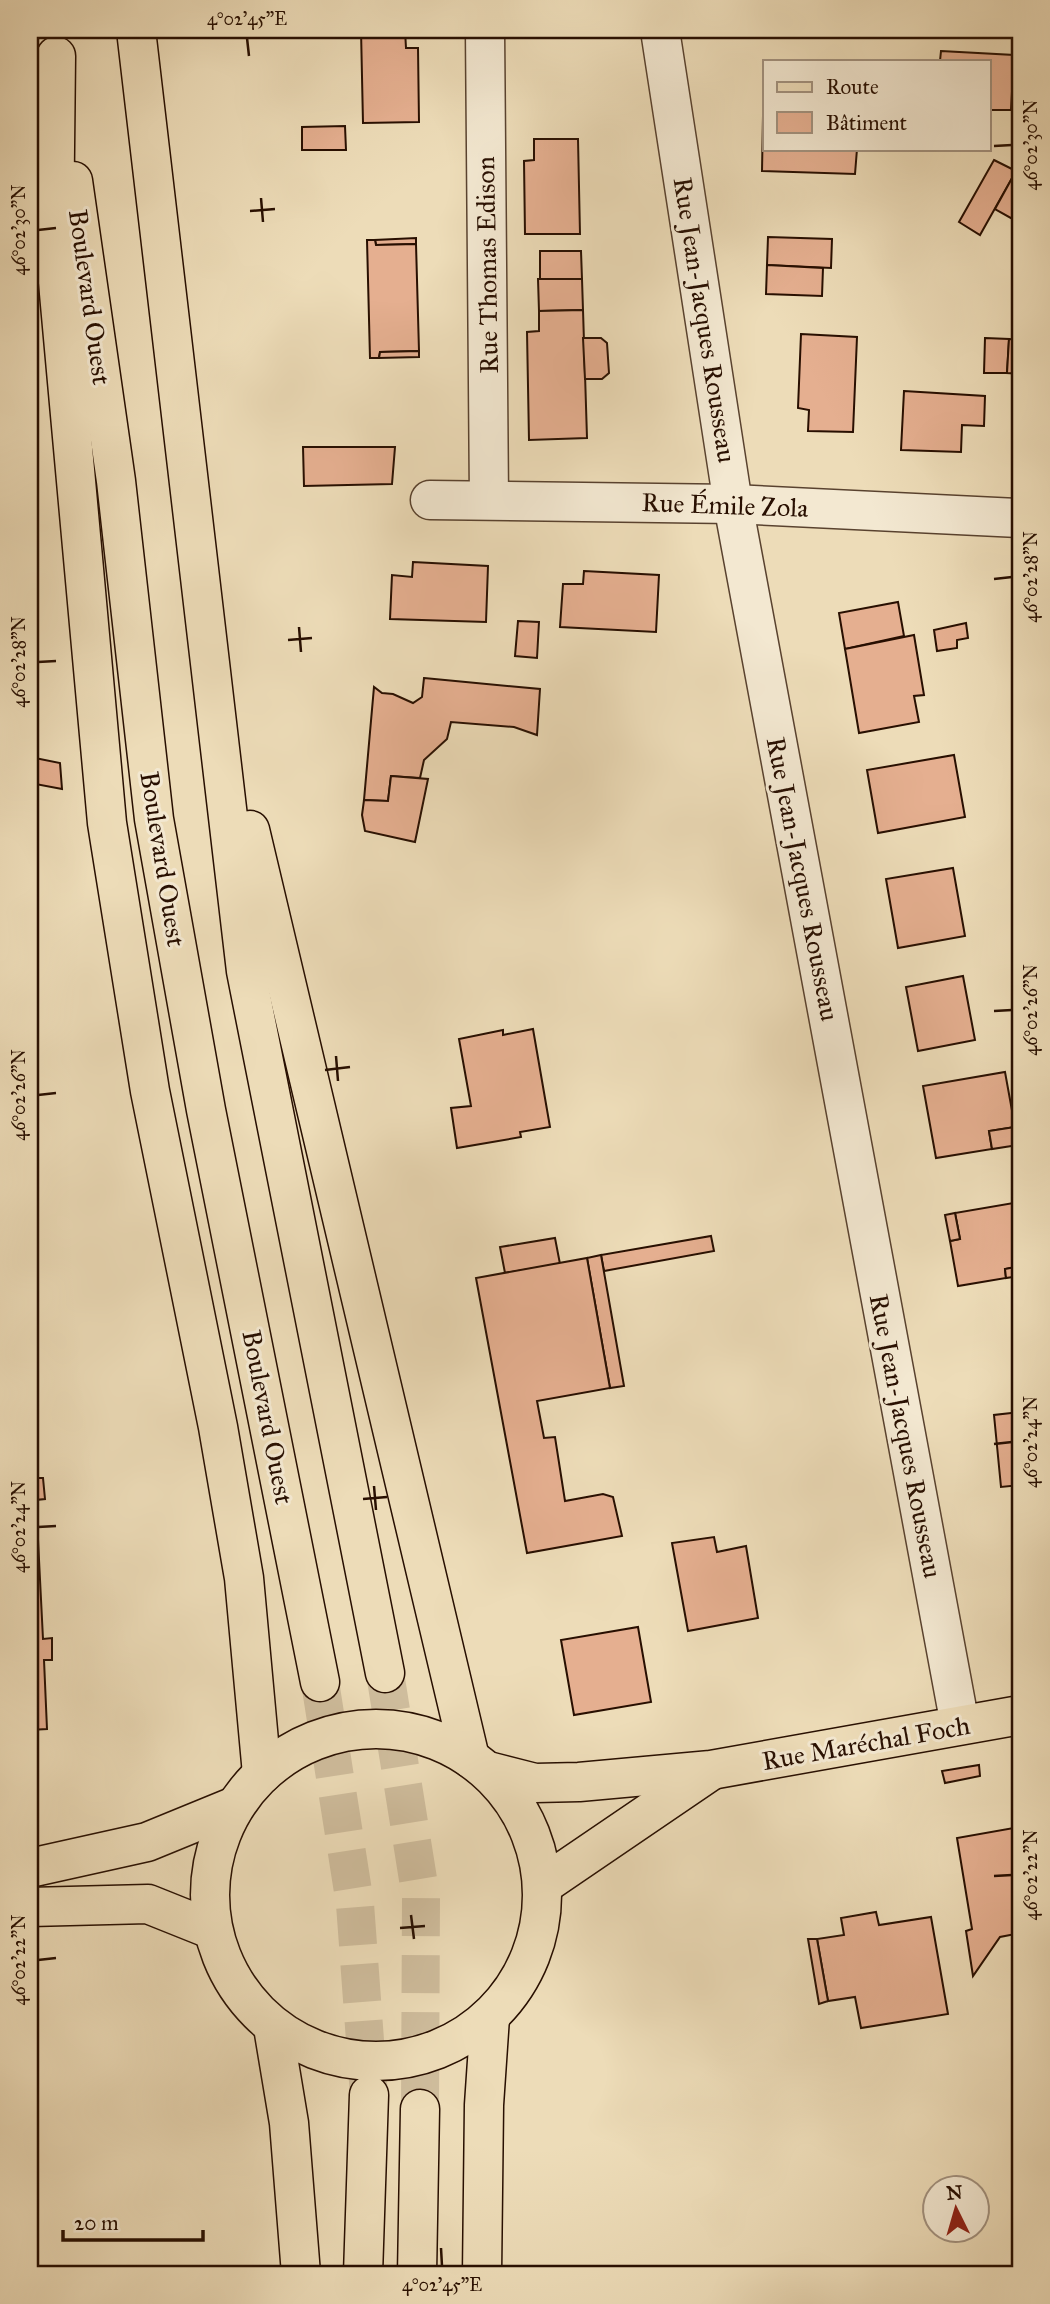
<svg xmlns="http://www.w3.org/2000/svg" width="1050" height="2304" viewBox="0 0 1050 2304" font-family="'IM FELL Great Primer',serif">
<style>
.building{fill:#e5af90;stroke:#280f01;stroke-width:2}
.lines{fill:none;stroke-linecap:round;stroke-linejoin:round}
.major-tunnel{stroke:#cfbd9d;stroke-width:38;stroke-dasharray:38 19;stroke-linecap:butt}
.minor-casing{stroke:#59422f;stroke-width:41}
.major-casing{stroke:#280f01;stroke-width:41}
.minor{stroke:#f3e8d1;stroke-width:38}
.major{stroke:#eddcb8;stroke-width:38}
.ticks{fill:none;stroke:#280f01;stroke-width:2.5}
.labels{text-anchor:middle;stroke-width:6;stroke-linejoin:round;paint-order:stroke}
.street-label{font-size:26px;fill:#280f01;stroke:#f3e8d1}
.neatline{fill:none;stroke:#280f01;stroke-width:2.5}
.ticks-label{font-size:18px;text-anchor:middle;fill:#280f01}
</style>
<rect width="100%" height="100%" fill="#eddcb8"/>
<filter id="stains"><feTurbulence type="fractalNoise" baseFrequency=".00286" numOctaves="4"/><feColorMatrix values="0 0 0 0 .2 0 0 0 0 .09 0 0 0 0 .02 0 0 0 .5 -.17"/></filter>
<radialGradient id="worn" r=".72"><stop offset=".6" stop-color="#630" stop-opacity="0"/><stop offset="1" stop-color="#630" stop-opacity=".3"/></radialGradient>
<!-- building -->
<g class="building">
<polygon points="361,30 405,30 406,48 418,48 419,122 363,123"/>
<polygon points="941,51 1014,55 1011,110 989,110 989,61 940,61"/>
<polygon points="763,116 765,149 857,149 855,174 762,171"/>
<polygon points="345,126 346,150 302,150 302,127"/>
<polygon points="534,139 578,139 580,234 525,234 524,161 534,160"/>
<polygon points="994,160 1016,171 980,235 959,222"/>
<polygon points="1016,171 1020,173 1020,218 1018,222 995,209"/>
<polygon points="768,237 832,239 831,268 767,265"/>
<polygon points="416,238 416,244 376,245 375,240"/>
<polygon points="367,240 375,240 376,245 416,244 419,351 380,352 379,358 370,358"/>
<polygon points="540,251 581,251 582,279 540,280"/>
<polygon points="767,265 823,268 822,296 766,294"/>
<polygon points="538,279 582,279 583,310 539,311"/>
<polygon points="583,310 587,438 529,440 527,332 539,331 539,311"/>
<polygon points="801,334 857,337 853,432 808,431 809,410 798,408"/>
<polygon points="583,338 601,338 607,343 609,373 602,379 585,379"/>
<polygon points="985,338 1009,339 1007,373 984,373"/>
<polygon points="1009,339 1020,340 1020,374 1007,373"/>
<polygon points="419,351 419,357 379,358 380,352"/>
<polygon points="904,391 985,396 984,426 962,425 961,452 901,450"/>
<polygon points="303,447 395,447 392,484 304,486"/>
<polygon points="413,562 488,566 486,622 390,619 392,575 412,577"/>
<polygon points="584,571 659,575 656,632 560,627 563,584 583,584"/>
<polygon points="898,602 904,636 845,649 839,613"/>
<polygon points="518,621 539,622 537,658 515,656"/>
<polygon points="966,623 968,638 957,640 957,648 937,651 934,630"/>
<polygon points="914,635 924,695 914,696 919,722 859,733 845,649"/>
<polygon points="424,678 540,689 537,735 514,727 451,722 447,739 424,760 420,778 391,776 388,801 364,800 374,687 382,693 393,694 413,703 422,697"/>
<polygon points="954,755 965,817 878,833 867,770"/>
<polygon points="30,757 60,763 62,789 30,783"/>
<polygon points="391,776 428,779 415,842 365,831 362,815 364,800 388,801"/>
<polygon points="953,868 965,936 898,948 886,879"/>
<polygon points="963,976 975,1040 918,1051 906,987"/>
<polygon points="533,1029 550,1127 520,1132 521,1137 457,1148 451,1108 471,1106 459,1039 503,1030 503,1035"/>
<polygon points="1005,1072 1015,1127 989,1131 992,1149 936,1158 923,1086"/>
<polygon points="1015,1127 1018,1145 992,1149 989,1131"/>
<polygon points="1020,1202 1020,1266 1005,1269 1006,1278 958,1286 950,1241 960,1239 955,1213"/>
<polygon points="955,1213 960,1239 950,1241 945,1215"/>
<polygon points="711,1236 714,1251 604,1271 601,1255"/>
<polygon points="555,1238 560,1264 505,1273 500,1247"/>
<polygon points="601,1255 624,1386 610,1388 587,1258"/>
<polygon points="587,1258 610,1388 537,1401 544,1438 555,1437 565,1501 603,1494 613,1497 622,1536 527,1553 476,1278"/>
<polygon points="1020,1266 1020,1276 1006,1278 1005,1269"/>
<polygon points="30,1407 34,1478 43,1478 45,1499 36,1500 43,1639 52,1638 52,1660 44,1660 47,1729 30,1730"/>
<polygon points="1020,1412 1020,1485 1001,1487 994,1415"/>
<polygon points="714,1537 717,1552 746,1546 758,1618 688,1631 672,1543"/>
<polygon points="638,1627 651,1702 574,1715 561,1640"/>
<polygon points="979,1765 980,1776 945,1783 942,1771"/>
<polygon points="1020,1827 1020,1933 1000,1937 973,1976 966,1931 972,1929 957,1838"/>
<polygon points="876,1912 879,1925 931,1917 948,2014 861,2028 855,1997 828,2001 817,1939 844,1935 841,1918"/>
<polygon points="808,1939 817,1939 828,2001 819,2004"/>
</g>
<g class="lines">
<!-- major-tunnel -->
<g class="major-tunnel">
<polyline points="385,1673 421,1898 420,2109"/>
<polyline points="320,1682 355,1904 369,2095"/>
</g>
<!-- minor casing -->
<g class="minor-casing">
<g id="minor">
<polyline points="485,30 489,500"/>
<polyline points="660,30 733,504 960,1725"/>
<polyline points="430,500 733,504 1020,518"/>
</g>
</g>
<!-- major casing -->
<g class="major-casing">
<g id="major">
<polyline points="136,30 246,971 385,1673"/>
<polyline points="56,56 54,238 107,823 150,1091 218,1427 244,1578 262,1774"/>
<polyline points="73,181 116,481 154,819 206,1110 320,1682"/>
<polyline points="250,830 470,1758"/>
<circle cx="376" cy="1895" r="166"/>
<polyline points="488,1771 535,1783 579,1782 711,1770 1020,1715"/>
<polyline points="30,1868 147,1842 235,1806"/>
<polyline points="543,1885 709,1772"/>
<polyline points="30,1907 148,1904 213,1930"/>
<polyline points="273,2027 289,2123 301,2274"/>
<polyline points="363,2274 369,2095"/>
<polyline points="417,2274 420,2109"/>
<polyline points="482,2274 484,2105 490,2017"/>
</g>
</g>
<!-- minor -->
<use href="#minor" class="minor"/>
<!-- major -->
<use href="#major" class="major"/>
</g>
<!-- ticks -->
<path class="ticks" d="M247,38L249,56M994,146L1012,145M261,198L263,222M250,211L275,209M38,230L56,228M994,579L1012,577M299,627L301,652M288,640L312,638M38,662L56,661M994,1011L1012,1010M336,1056L338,1081M325,1070L350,1067M38,1095L56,1093M994,1444L1012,1442M374,1486L376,1510M363,1499L387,1497M38,1527L56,1526M994,1876L1012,1875M411,1915L414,1939M400,1928L425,1926M38,1960L56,1958M441,2248L442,2266"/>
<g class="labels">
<!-- street labels -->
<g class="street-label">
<text transform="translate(487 265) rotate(-91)" y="9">Rue Thomas Edison</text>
<text transform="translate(90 297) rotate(82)" y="9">Boulevard Ouest</text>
<text transform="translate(705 320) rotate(81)" y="9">Rue Jean-Jacques Rousseau</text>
<text transform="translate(725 505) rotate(2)" y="9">Rue Émile Zola</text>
<text transform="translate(163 859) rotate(81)" y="9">Boulevard Ouest</text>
<text transform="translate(803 879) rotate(79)" y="9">Rue Jean-Jacques Rousseau</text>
<text transform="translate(268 1417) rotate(79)" y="9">Boulevard Ouest</text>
<text transform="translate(906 1436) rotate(79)" y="9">Rue Jean-Jacques Rousseau</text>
<text transform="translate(866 1743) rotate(-10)" y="9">Rue Maréchal Foch</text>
</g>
</g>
<!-- margin -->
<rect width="1050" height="2304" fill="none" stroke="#eddcb8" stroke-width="77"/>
<!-- legend -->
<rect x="763" y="60" width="228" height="91" fill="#f3e8d1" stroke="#a2917e" stroke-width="2"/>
<rect x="777" y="82" width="35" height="10" fill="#eddcb8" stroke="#a2917e" stroke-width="2"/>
<text x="826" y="94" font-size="21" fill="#280f01">Route</text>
<rect x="777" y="112" width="35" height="21" fill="#e5af90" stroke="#a2917e" stroke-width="2"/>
<text x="826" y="130" font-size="21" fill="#280f01">Bâtiment</text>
<!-- north arrow -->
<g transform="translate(956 2209) rotate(355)"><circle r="33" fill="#f3e8d1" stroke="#a2917e" stroke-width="2"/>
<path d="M0-5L12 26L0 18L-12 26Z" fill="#8f2418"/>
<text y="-10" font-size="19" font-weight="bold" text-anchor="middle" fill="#280f01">N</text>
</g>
<!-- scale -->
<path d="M63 2230v10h140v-10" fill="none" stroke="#280f01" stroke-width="3.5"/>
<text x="74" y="2230" font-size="21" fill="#280f01" stroke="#f3e8d1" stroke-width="5" paint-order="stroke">20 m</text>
<rect x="38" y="38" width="974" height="2228" class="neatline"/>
<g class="ticks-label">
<text x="247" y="25">4°02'45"E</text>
<text transform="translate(1031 145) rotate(-90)" y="6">46°02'30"N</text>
<text transform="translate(19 230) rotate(-90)" y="6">46°02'30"N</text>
<text transform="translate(1031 577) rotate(-90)" y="6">46°02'28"N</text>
<text transform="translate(19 662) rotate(-90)" y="6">46°02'28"N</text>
<text transform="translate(1031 1010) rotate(-90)" y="6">46°02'26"N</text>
<text transform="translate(19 1095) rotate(-90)" y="6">46°02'26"N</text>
<text transform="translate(1031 1442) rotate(-90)" y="6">46°02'24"N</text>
<text transform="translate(19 1527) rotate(-90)" y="6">46°02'24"N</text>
<text transform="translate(1031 1875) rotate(-90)" y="6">46°02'22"N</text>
<text transform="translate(19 1960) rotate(-90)" y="6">46°02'22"N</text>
<text x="442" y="2291">4°02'45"E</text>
</g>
<rect width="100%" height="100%" filter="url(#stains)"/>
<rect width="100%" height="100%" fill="url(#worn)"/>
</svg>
